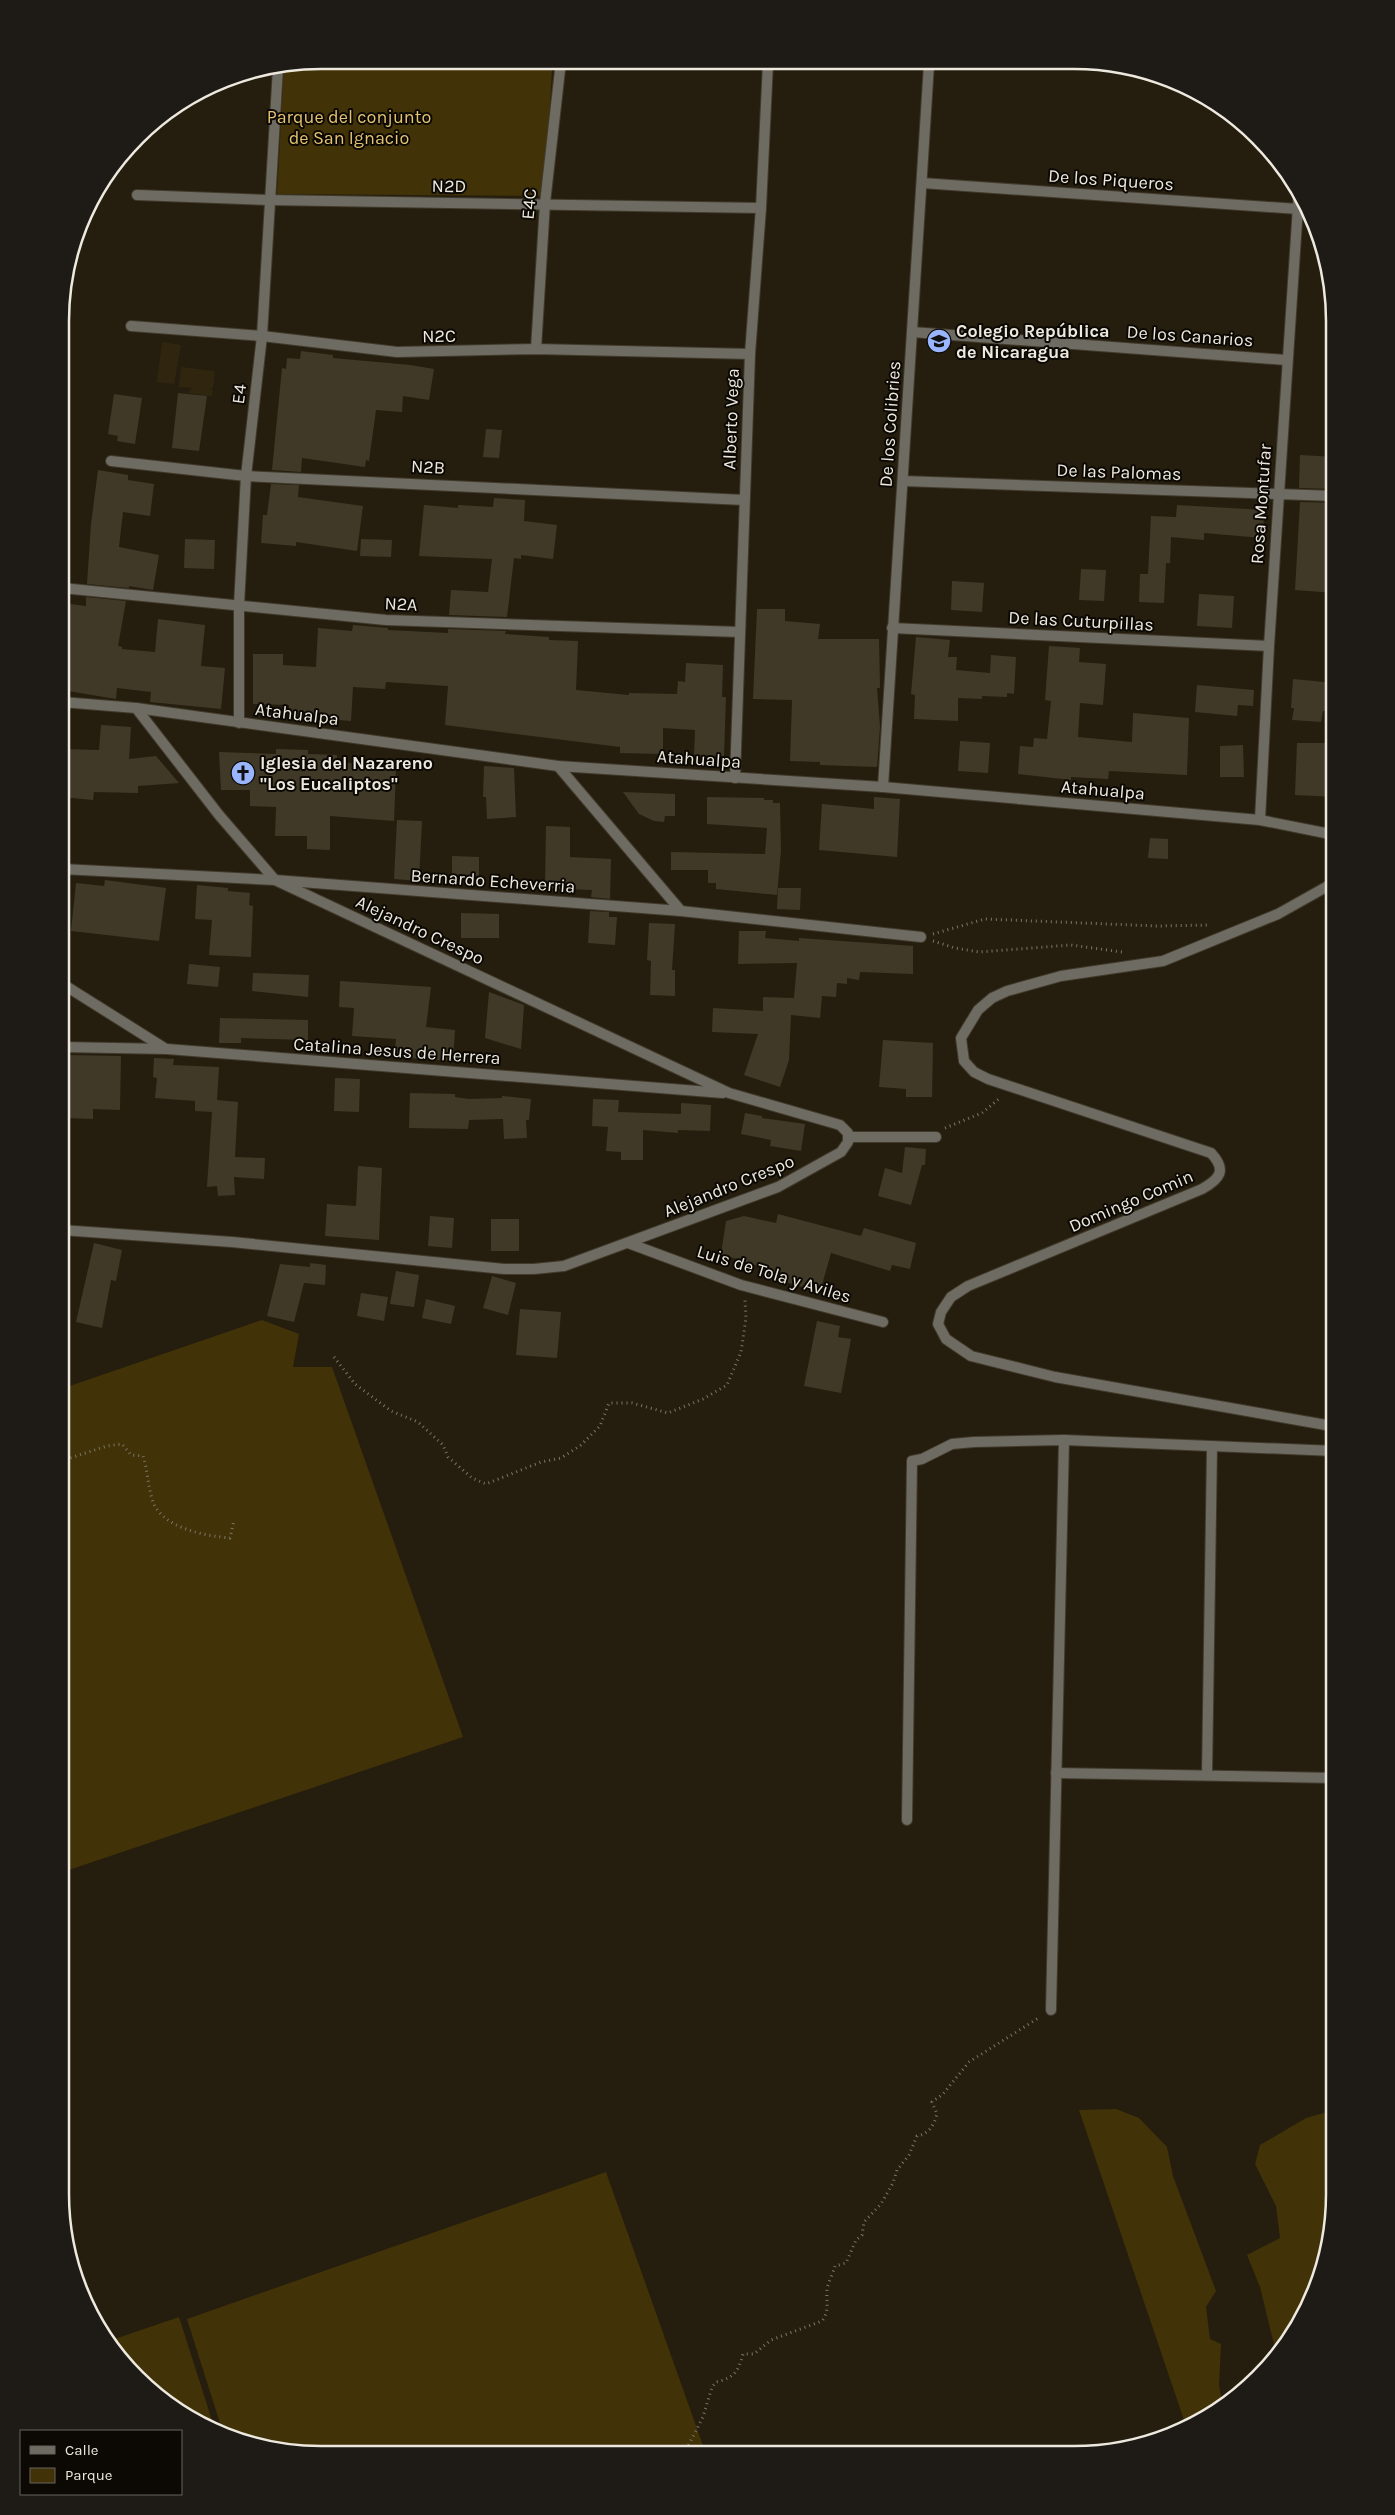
<svg xmlns="http://www.w3.org/2000/svg" width="1395" height="2515" viewBox="0 0 1395 2515" font-family="Karla,sans-serif">
<style>
.built{fill:#30260f}
.green{fill:#413207}
.building{fill:#403928}
.lines{fill:none;stroke-linecap:round;stroke-linejoin:round}
.service-casing{stroke:#413a2b;stroke-width:12}
.minor-casing{stroke:#413a2b;stroke-width:12}
.tertiary-casing{stroke:#413a2b;stroke-width:12}
.path{stroke:#7b7568;stroke-width:3;stroke-dasharray:1 4;stroke-linecap:butt}
.service{stroke:#6e6b63;stroke-width:10}
.minor{stroke:#6e6b63;stroke-width:10}
.tertiary{stroke:#6e6b63;stroke-width:10}
.labels{text-anchor:middle;stroke-width:4;stroke-linejoin:round;paint-order:stroke}
.park-label{font-size:18px;fill:#e4c371;stroke:#0c0904}
.street-label{font-size:18px;fill:#ede9df;stroke:#0c0904}
.poi-label{font-size:18px;font-weight:bold;fill:#ede9df;stroke:#0c0904;text-anchor:start}
.rim{fill:none;stroke:#ede9df;stroke-width:2.5}
</style>
<rect width="100%" height="100%" fill="#251e0e"/>
<!-- built -->
<g class="built">
<polygon points="162,342 181,345 174,384 157,382"/>
<polygon points="181,367 215,371 213,388 210,389 213,390 212,396 188,393 192,388 179,387"/>
</g>
<!-- green -->
<g class="green">
<polygon points="320,60 552,69 545,196 277,194 284,67"/>
<polygon points="262,1320 299,1334 293,1367 332,1367 463,1737 60,1873 61,1389"/>
<polygon points="1116,2109 1139,2118 1167,2147 1173,2176 1216,2291 1206,2307 1210,2339 1221,2344 1219,2385 1223,2407 1186,2426 1079,2110"/>
<polygon points="1327,2112 1334,2118 1334,2212 1315,2294 1277,2357 1260,2287 1247,2255 1280,2238 1276,2206 1255,2164 1260,2145 1306,2118"/>
<polygon points="606,2172 706,2454 286,2453 224,2436 187,2319"/>
<polygon points="179,2317 216,2433 162,2401 106,2342"/>
</g>
<!-- building -->
<g class="building">
<polygon points="301,351 333,355 333,358 410,365 434,369 429,400 403,396 402,412 376,410 369,461 366,460 365,467 302,458 301,472 272,470 282,368 286,369 287,358 300,359"/>
<polygon points="178,393 207,396 199,451 172,448"/>
<polygon points="114,394 142,398 135,444 117,441 118,436 108,434"/>
<polygon points="486,429 502,430 499,458 483,457"/>
<polygon points="1300,455 1335,457 1335,489 1299,488"/>
<polygon points="98,470 128,475 128,480 154,484 150,516 123,512 119,547 159,555 153,590 129,586 129,588 87,584 91,524"/>
<polygon points="271,484 299,485 298,497 363,506 357,551 296,542 296,546 261,543 263,515 267,515"/>
<polygon points="494,498 525,500 524,521 557,525 553,559 521,555 521,559 514,558 507,617 449,615 451,590 488,592 492,559 419,556 424,505 458,508 458,505 493,507"/>
<polygon points="1300,502 1335,503 1335,593 1295,590"/>
<polygon points="1177,505 1265,510 1262,538 1204,533 1204,540 1171,537 1170,563 1166,563 1164,603 1139,602 1140,574 1148,574 1151,516 1176,517"/>
<polygon points="185,539 215,540 214,569 184,568"/>
<polygon points="361,539 392,540 391,557 360,556"/>
<polygon points="1081,569 1106,570 1104,601 1079,600"/>
<polygon points="952,581 984,583 982,612 951,610"/>
<polygon points="1199,594 1234,596 1232,628 1197,626"/>
<polygon points="86,597 126,601 118,646 122,647 122,649 155,652 158,619 205,625 201,666 225,668 221,709 150,702 151,692 117,688 116,699 62,690 62,603 86,606"/>
<polygon points="757,609 785,609 785,621 820,624 818,639 879,639 880,688 877,688 880,727 877,767 820,765 820,762 790,761 792,700 753,699"/>
<polygon points="353,625 388,628 388,630 448,633 448,629 506,631 505,634 549,637 549,640 578,641 576,690 629,695 629,693 677,694 678,681 685,682 686,663 723,665 722,697 726,697 724,756 694,755 695,730 663,728 663,754 620,753 620,747 445,725 448,686 386,682 385,689 353,687 351,721 289,716 289,705 253,704 253,654 283,654 283,665 316,667 318,628 352,631"/>
<polygon points="916,637 950,640 948,657 957,657 956,670 990,673 991,655 1016,657 1014,694 1007,693 1007,697 982,696 982,699 958,698 958,721 914,719 915,695 911,694"/>
<polygon points="1049,646 1080,648 1079,662 1106,664 1103,705 1080,703 1078,737 1132,742 1133,713 1189,718 1187,775 1109,771 1108,779 1071,777 1071,780 1018,774 1020,746 1033,747 1034,738 1047,739 1051,701 1045,700"/>
<polygon points="1293,679 1335,683 1335,711 1323,711 1321,722 1292,720 1294,708 1291,708"/>
<polygon points="1197,685 1254,690 1253,706 1238,705 1237,716 1195,712"/>
<polygon points="101,725 131,727 129,759 156,756 179,783 138,786 138,793 94,792 93,800 62,797 62,749 99,750"/>
<polygon points="960,741 990,743 988,773 958,771"/>
<polygon points="1297,743 1335,743 1335,797 1295,795"/>
<polygon points="1243,745 1244,777 1220,777 1220,746"/>
<polygon points="276,749 308,750 308,754 337,755 337,762 396,767 394,821 330,816 330,850 307,849 307,836 275,836 276,807 250,806 250,790 221,790 219,752 276,754"/>
<polygon points="484,766 514,768 516,817 487,819 486,797 483,797"/>
<polygon points="623,792 675,794 675,816 665,816 664,822 654,821 639,814"/>
<polygon points="707,797 764,798 764,800 773,800 773,803 780,803 781,851 777,895 716,889 716,883 708,883 708,870 671,870 671,852 765,854 767,828 707,824"/>
<polygon points="874,797 900,799 897,857 819,850 822,804 874,809"/>
<polygon points="397,820 422,821 419,881 394,879"/>
<polygon points="546,826 570,827 570,857 611,859 610,899 591,897 592,890 545,888"/>
<polygon points="1150,838 1168,839 1168,859 1148,858"/>
<polygon points="452,856 479,857 479,876 452,875"/>
<polygon points="105,880 166,888 159,941 71,931 76,883 104,886"/>
<polygon points="197,885 228,888 228,891 250,893 249,905 253,906 251,957 209,955 212,920 195,919"/>
<polygon points="778,888 801,888 800,910 777,909"/>
<polygon points="590,911 609,912 609,917 617,917 615,945 588,943"/>
<polygon points="461,913 499,914 499,938 461,938"/>
<polygon points="649,923 675,924 672,970 675,970 675,996 650,995 651,961 647,960"/>
<polygon points="739,931 766,931 765,938 799,941 799,938 913,946 913,974 860,972 859,980 847,978 847,984 837,983 836,997 822,996 820,1018 791,1015 789,1060 780,1087 744,1075 758,1034 712,1032 713,1008 763,1011 763,997 794,998 797,963 738,964"/>
<polygon points="189,964 220,967 218,987 187,984"/>
<polygon points="253,973 309,975 308,997 252,991"/>
<polygon points="340,981 431,987 426,1027 455,1030 453,1061 394,1057 396,1039 352,1036 354,1008 339,1007"/>
<polygon points="489,992 524,1005 521,1049 485,1038"/>
<polygon points="220,1018 308,1020 308,1040 241,1038 241,1043 219,1043"/>
<polygon points="883,1040 933,1043 932,1097 906,1097 906,1089 879,1087"/>
<polygon points="69,1055 121,1056 120,1110 93,1109 93,1119 66,1118"/>
<polygon points="154,1058 174,1059 173,1065 219,1067 217,1100 238,1102 235,1157 265,1158 264,1179 234,1177 235,1195 218,1196 217,1186 207,1187 212,1112 195,1111 195,1101 155,1098 157,1078 153,1077"/>
<polygon points="335,1078 360,1079 359,1112 334,1111"/>
<polygon points="410,1093 455,1094 455,1097 469,1099 502,1098 502,1096 531,1099 529,1120 526,1120 527,1138 504,1139 503,1119 469,1120 468,1129 409,1128"/>
<polygon points="593,1099 619,1100 618,1112 681,1114 681,1103 711,1105 710,1131 678,1130 678,1133 643,1130 643,1160 621,1160 621,1152 606,1151 608,1127 592,1126"/>
<polygon points="745,1113 762,1116 762,1118 805,1124 801,1151 770,1146 771,1140 741,1134"/>
<polygon points="905,1147 926,1149 925,1165 922,1165 911,1205 878,1196 885,1168 902,1173"/>
<polygon points="358,1166 382,1168 379,1240 325,1236 327,1204 356,1206"/>
<polygon points="778,1214 861,1236 864,1228 916,1243 910,1269 892,1265 890,1271 831,1253 820,1292 759,1274 761,1267 721,1254 726,1221 744,1216 776,1223"/>
<polygon points="430,1216 454,1218 452,1248 428,1246"/>
<rect x="491" y="1219" width="28" height="32"/>
<polygon points="94,1243 122,1250 116,1281 111,1280 102,1328 76,1322"/>
<polygon points="310,1263 326,1265 325,1285 304,1283 294,1322 267,1316 280,1264 310,1267"/>
<polygon points="396,1271 419,1275 414,1307 390,1304"/>
<polygon points="492,1276 516,1283 508,1315 483,1308"/>
<polygon points="361,1293 388,1297 384,1321 357,1316"/>
<polygon points="426,1299 455,1306 451,1324 422,1318"/>
<polygon points="520,1309 561,1312 557,1358 516,1355"/>
<polygon points="817,1321 840,1326 838,1337 851,1339 841,1393 804,1386"/>
</g>
<g class="lines">
<!-- service casing -->
<g class="service-casing">
<g id="service">
<polyline points="849,1137 936,1137"/>
<path d="M1326,1425L1055,1377L971,1356L946,1339L938,1324L941,1312L951,1297L968,1286L1202,1189C1220,1179 1227,1170 1211,1153L988,1079L974,1072L964,1061L961,1038L978,1010L992,998L1007,991L1061,976L1163,961L1278,914L1335,882"/>
</g>
</g>
<!-- minor casing -->
<g class="minor-casing">
<g id="minor">
<polyline points="922,183 1298,209"/>
<polyline points="137,195 269,200 761,208"/>
<polyline points="131,326 262,336 397,352 536,349 750,354"/>
<polyline points="912,332 1286,360"/>
<polyline points="536,349 545,203 561,61"/>
<polyline points="111,461 246,476 744,500"/>
<polyline points="903,481 1335,496"/>
<polyline points="62,588 386,620 740,632"/>
<polyline points="892,628 1269,646"/>
<polyline points="239,723 239,605 246,476 262,336 278,68"/>
<polyline points="558,766 681,911"/>
<polyline points="735,778 750,354 761,208 768,63"/>
<polyline points="883,787 929,64"/>
<polyline points="1260,820 1269,646 1299,191"/>
<polyline points="62,869 275,880 681,911 921,937"/>
<polyline points="61,983 166,1049"/>
<polyline points="61,1047 167,1049 723,1093"/>
<polyline points="61,1230 232,1242 504,1269 534,1269 564,1266 778,1187 841,1152 848,1142 848,1133 840,1125 729,1093 275,880 219,815 136,708"/>
<polyline points="628,1243 741,1285 883,1322"/>
</g>
</g>
<!-- tertiary casing -->
<g class="tertiary-casing">
<g id="tertiary">
<polyline points="62,702 136,708 558,766 883,787 1260,820 1335,835"/>
<polyline points="1056,1773 1335,1778"/>
<polyline points="1207,1775 1212,1446"/>
<polyline points="907,1820 912,1461 922,1459 952,1444 974,1442 1064,1440 1335,1451"/>
<polyline points="1051,2010 1064,1440"/>
</g>
</g>
<!-- path -->
<g class="path">
<polyline points="933,934 985,919 1156,926 1210,925"/>
<polyline points="933,941 955,948 979,952 1071,945 1122,952"/>
<polyline points="945,1128 982,1113 1000,1098"/>
<polyline points="334,1357 355,1384 391,1411 418,1422 443,1445 448,1457 472,1478 486,1484 541,1462 561,1458 581,1445 600,1426 609,1403 632,1403 668,1413 703,1399 727,1385 741,1352 746,1318 745,1300"/>
<path d="M61,1461L107,1446L122,1444L131,1455L143,1456C148,1471 148,1488 153,1502C163,1528 205,1536 230,1538L234,1520"/>
<path d="M684,2454L703,2417L712,2387L716,2382C734,2378 738,2372 743,2354H754L771,2340L822,2321C830,2310 826,2302 827,2289C828,2283 833,2273 835,2266L846,2263L856,2240L862,2235L864,2222L881,2204L893,2183L897,2170L909,2155L917,2136C929,2134 934,2125 937,2114L932,2102L943,2094L969,2062L1040,2017"/>
</g>
<!-- service -->
<use href="#service" class="service"/>
<!-- minor -->
<use href="#minor" class="minor"/>
<!-- tertiary -->
<use href="#tertiary" class="tertiary"/>
</g>
<!-- icons -->
<defs>
<g id="school-disc" transform="scale(1.25)"><circle r="9.5" fill="#99b5fd" stroke="#0c0904"/><path d="M0-5L7-2L0 1L-7-2ZM-4 1L0 2.5L4 1V4Q0 6-4 4Z" fill="#111"/></g>
<g id="church-disc" transform="scale(1.25)"><circle r="9.5" fill="#99b5fd" stroke="#0c0904"/><path d="M-1.2-6h2.4v3.5h3.3v2.4h-3.3V6h-2.4V-.1h-3.3v-2.4h3.3Z" fill="#111"/></g>
</defs>
<g fill-rule="evenodd">
<use href="#school-disc" x="939" y="341"/>
<use href="#church-disc" x="243" y="773"/>
</g>
<g class="labels">
<!-- park labels -->
<g class="park-label">
<text x="349" y="123">Parque del conjunto<tspan x="349" dy="21">de San Ignacio</tspan></text>
</g>
<!-- street labels -->
<g class="street-label">
<text transform="translate(1111 180) rotate(4)" y="6">De los Piqueros</text>
<text transform="translate(449 186) rotate(1)" y="6">N2D</text>
<text transform="translate(529 204) rotate(-85)" y="6">E4C</text>
<text transform="translate(439 336) rotate(-1)" y="6">N2C</text>
<text transform="translate(1190 336) rotate(4)" y="6">De los Canarios</text>
<text transform="translate(239 394) rotate(-83)" y="6">E4</text>
<text transform="translate(731 419) rotate(-88)" y="6">Alberto Vega</text>
<text transform="translate(890 424) rotate(-86)" y="6">De los Colibries</text>
<text transform="translate(428 467) rotate(3)" y="6">N2B</text>
<text transform="translate(1119 472) rotate(2)" y="6">De las Palomas</text>
<text transform="translate(1261 504) rotate(-86)" y="6">Rosa Montufar</text>
<text transform="translate(401 604) rotate(3)" y="6">N2A</text>
<text transform="translate(1081 621) rotate(3)" y="6">De las Cuturpillas</text>
<text transform="translate(297 714) rotate(7)" y="6">Atahualpa</text>
<text transform="translate(699 759) rotate(4)" y="6">Atahualpa</text>
<text transform="translate(1103 790) rotate(5)" y="6">Atahualpa</text>
<text transform="translate(493 881) rotate(4)" y="6">Bernardo Echeverria</text>
<text transform="translate(420 930) rotate(25)" y="6">Alejandro Crespo</text>
<text transform="translate(397 1051) rotate(4)" y="6">Catalina Jesus de Herrera</text>
<text transform="translate(729 1186) rotate(-22)" y="6">Alejandro Crespo</text>
<text transform="translate(1131 1201) rotate(-23)" y="6">Domingo Comin</text>
<text transform="translate(774 1274) rotate(17)" y="6">Luis de Tola y Aviles</text>
</g>
<!-- poi labels -->
<g class="poi-label">
<text x="956" y="337">Colegio República<tspan x="956" dy="21">de Nicaragua</tspan></text>
<text x="260" y="769">Iglesia del Nazareno<tspan x="260" dy="21">"Los Eucaliptos"</tspan></text>
</g>
</g>
<!-- crop -->
<path d="M0 0H1395V2515H0ZM321 69H1074A252 252 0 0 1 1326 321V2194A252 252 0 0 1 1074 2446H321A252 252 0 0 1 69 2194V321A252 252 0 0 1 321 69Z" fill="#1e1b16" fill-rule="evenodd"/>
<path class="rim" d="M321 69H1074A252 252 0 0 1 1326 321V2194A252 252 0 0 1 1074 2446H321A252 252 0 0 1 69 2194V321A252 252 0 0 1 321 69Z"/>
<!-- legend -->
<rect x="20" y="2430" width="162" height="65" fill="#0c0904" stroke="#66635c"/>
<rect x="30" y="2446" width="25" height="8" fill="#6e6b63" stroke="#66635c"/>
<text x="65" y="2455" font-size="15" fill="#ede9df">Calle</text>
<rect x="30" y="2468" width="25" height="15" fill="#413207" stroke="#66635c"/>
<text x="65" y="2480" font-size="15" fill="#ede9df">Parque</text>
</svg>
